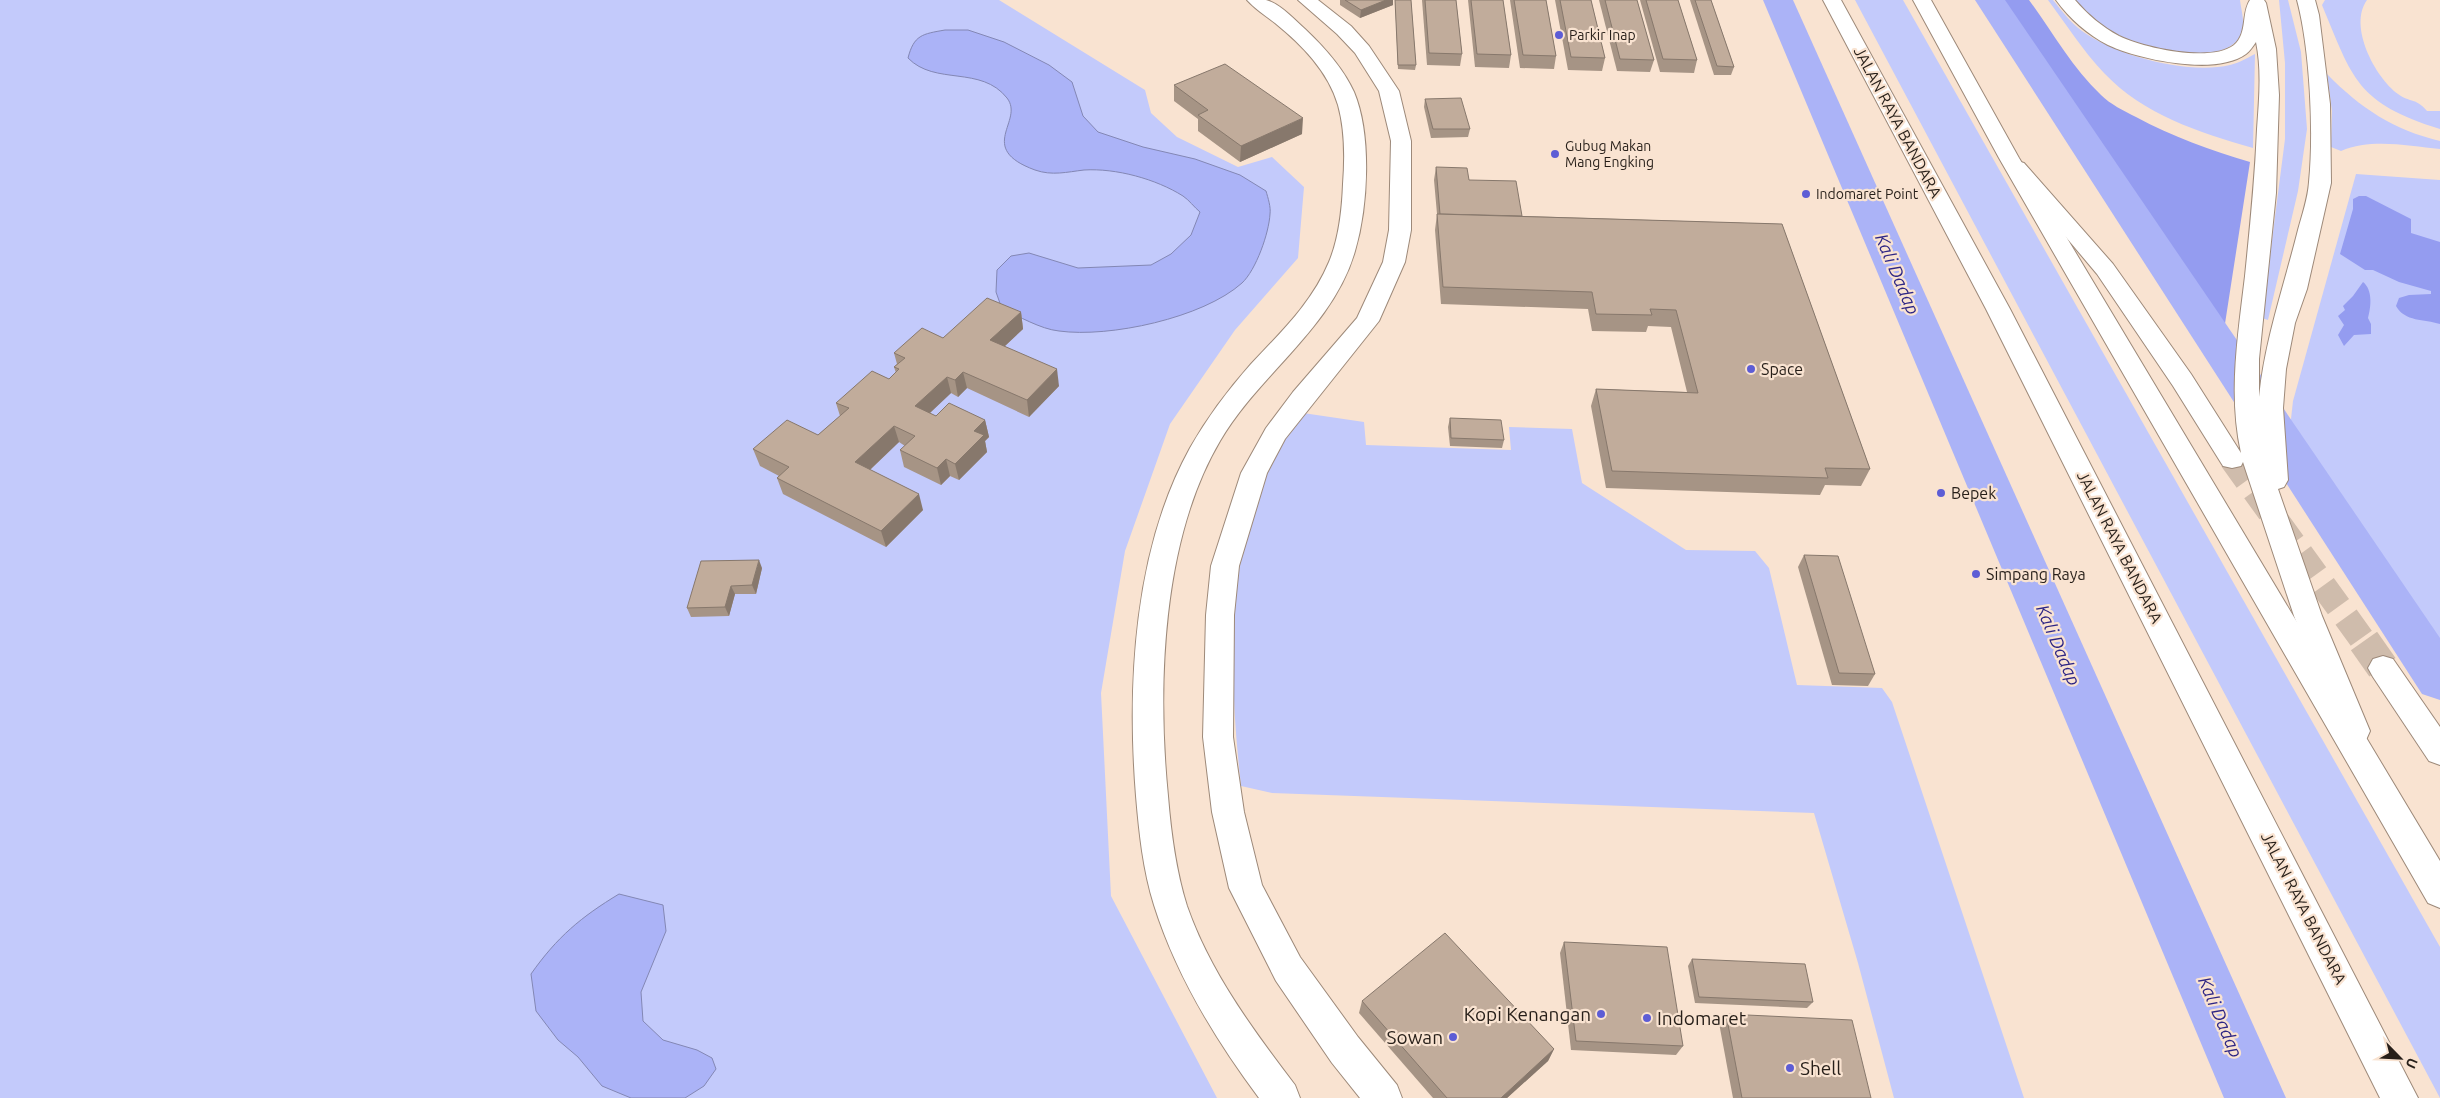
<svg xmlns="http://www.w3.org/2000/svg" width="2440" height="1098" viewBox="0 0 2440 1098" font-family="Ubuntu,sans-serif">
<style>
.green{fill:#c3cafb}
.forest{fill:#949cf0}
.water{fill:#abb3f7;stroke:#8387b4}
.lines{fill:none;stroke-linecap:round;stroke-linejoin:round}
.river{fill:#abb3f7;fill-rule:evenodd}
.minor-tunnel-far1{stroke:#cfbcac;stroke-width:26;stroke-dasharray:26 13;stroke-linecap:butt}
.minor-tunnel{stroke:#cfbcac;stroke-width:32;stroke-dasharray:32 16;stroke-linecap:butt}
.minor-casing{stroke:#9d8979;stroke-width:2}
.major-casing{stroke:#9d8979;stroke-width:2}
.minor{fill:#fff;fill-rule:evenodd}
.major{fill:#fff;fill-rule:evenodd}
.wall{fill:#a69485}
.shaded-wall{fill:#87786c}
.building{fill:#c1ac9b;stroke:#87786c}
.poi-dot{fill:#5d5dd5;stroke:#f9e3d1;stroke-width:2}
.labels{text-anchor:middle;stroke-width:4.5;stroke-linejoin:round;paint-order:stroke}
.far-poi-label{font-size:14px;fill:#271f19;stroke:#f9e3d1;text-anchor:start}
.street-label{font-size:16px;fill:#271f19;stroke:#f9e3d1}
.poi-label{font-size:16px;fill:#271f19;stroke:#f9e3d1;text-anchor:start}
.water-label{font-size:18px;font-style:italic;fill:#2e2685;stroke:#f9e3d1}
.near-poi-label{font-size:19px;fill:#271f19;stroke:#f9e3d1;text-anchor:end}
</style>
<rect width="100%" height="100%" fill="#f9e3d1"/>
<!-- green -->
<g class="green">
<polygon points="0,0 999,0 1145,90 1151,113 1177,137 1238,167 1272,157 1304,187 1298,258 1235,330 1170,424 1125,551 1101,693 1111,896 1217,1098 0,1098"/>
<polygon points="1855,0 1903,0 2440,947 2440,1098"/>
<path d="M2048,0H2053C2062,11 2070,22 2082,31C2117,56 2188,75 2230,65C2239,63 2247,58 2255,54L2253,148C2198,132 2144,115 2104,73C2083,51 2066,24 2048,0Z"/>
<path d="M2073,0H2240C2241,9 2245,22 2242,31C2230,71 2145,48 2118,36C2100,28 2087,14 2073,0Z"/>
<polygon points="2279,0 2288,0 2301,52 2307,129 2298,191 2268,320 2262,318 2285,139 2285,63"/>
<path d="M2325,0H2367C2348,26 2375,77 2398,94C2410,103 2415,97 2427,111H2440V129C2357,103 2353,80 2322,5Z"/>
<path d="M2327,74C2360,108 2394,130 2440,141V149C2408,146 2372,138 2341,151L2331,147L2332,111Z"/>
<polygon points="2356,174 2440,180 2440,651 2290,428 2293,401"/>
<path d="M1303,413L1364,422L1366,445L1511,450L1509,427L1572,429L1582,483L1686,550L1755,551L1769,568L1797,685L1882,688L1892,702L2024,1098H1894L1858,963L1814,813L1272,793L1241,786C1230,686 1225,574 1263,478C1272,455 1289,434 1303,413Z"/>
</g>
<!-- forest -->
<g class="forest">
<path d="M1994,0H2029C2052,31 2072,68 2101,95C2110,104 2124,111 2136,117C2173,137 2210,150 2250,162L2222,343Z"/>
<path d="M2359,196H2366L2411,219V233L2440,242V324C2424,319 2405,322 2396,306L2399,298L2409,295L2431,294V291L2399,282L2373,270H2365L2340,254L2353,209V199Z"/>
<path d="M2363,282C2373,290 2371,307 2368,318L2371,324V334L2354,335L2344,346L2338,335L2344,325L2338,316L2345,310L2343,306L2353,296Z"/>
</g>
<!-- water -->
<g class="water">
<path d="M945,30H968L1004,42L1049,65L1072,82L1083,116L1098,132L1143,147L1195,159L1240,175L1266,191C1268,198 1271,207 1270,214C1269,233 1256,270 1242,283C1203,318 1109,338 1059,331C1040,329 1019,316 1002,309L996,292L997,270L1011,256L1029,253L1078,268L1151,265L1171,254L1191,235L1200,212C1194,207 1189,200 1183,196C1156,179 1116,168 1084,170C1067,172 1052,176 1035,170C975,148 1025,121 1007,98C981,65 935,86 908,58C914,35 922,34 945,30Z"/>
<path d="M619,894L663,905L666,931L641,992L643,1021L663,1040L697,1050L712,1058L716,1069L704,1086L685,1098H631L602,1086L578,1057L558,1040L536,1011L531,974C557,937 581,917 619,894Z"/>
</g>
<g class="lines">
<!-- river -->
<g class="river">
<polygon points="1763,0 1793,0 2286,1098 2224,1098"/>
<polygon points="1975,0 2005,0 2440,638 2440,700 2422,694"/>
</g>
<!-- minor-tunnel-far1 -->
<polyline class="minor-tunnel-far1" points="2232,459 2364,642"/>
<!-- minor-tunnel -->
<polyline class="minor-tunnel" points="2364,641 2383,668"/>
<!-- minor casing -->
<g class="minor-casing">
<g id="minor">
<path d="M1247,0C1253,0 1260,0 1266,0C1279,3 1295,20 1305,29C1324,47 1343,68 1354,92C1372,135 1368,207 1355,251C1333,328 1259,374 1220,441C1162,539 1157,685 1168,796C1171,833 1176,871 1187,906C1210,972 1253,1030 1295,1085L1300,1098H1259C1215,1039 1176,975 1154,905C1143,870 1139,832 1136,796C1127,684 1134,549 1190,448C1207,418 1228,390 1251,364C1281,332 1312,303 1329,262C1339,238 1342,210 1343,184C1345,158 1345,130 1338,105C1328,71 1302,45 1275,23C1266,16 1255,9 1247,0Z"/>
<polygon points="1298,0 1318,0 1351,26 1369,46 1399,91 1411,141 1411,230 1405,262 1379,321 1285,439 1267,473 1239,566 1234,615 1233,737 1244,812 1262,885 1300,957 1358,1037 1397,1085 1402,1098 1360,1098 1332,1063 1276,981 1229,888 1212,812 1203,737 1206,615 1211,566 1241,473 1266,428 1293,392 1357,318 1383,262 1389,230 1391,141 1379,91 1355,53 1337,34"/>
<path d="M2056,0H2075C2087,14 2102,27 2119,36C2143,48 2211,63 2234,45C2248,33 2241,13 2250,0H2264L2266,3L2276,49L2279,95L2276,193L2259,359V397C2265,339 2284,286 2298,230C2302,215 2308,198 2309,182C2314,131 2310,49 2297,0H2315L2319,15L2330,104L2331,183L2307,289L2295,323L2286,369L2283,408L2288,480L2284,487L2278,489L2322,616L2370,731L2366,740L2355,744L2344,740L2340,731L2294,616L2243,462L2241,466L2232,468L2223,466L2173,386L2097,274L2007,167L2010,163L2017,161L2024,163L2113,264L2191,374L2241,453C2228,394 2238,335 2245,276C2250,227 2255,178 2257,129C2259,101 2262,70 2256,42C2253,46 2250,51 2246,54C2216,76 2140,60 2108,45C2088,35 2069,18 2056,0Z"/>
<polygon points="2383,656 2393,659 2440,727 2440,765 2429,761 2373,677 2368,668 2373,659"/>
</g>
</g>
<!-- major casing -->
<g class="major-casing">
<g id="major">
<polygon points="1823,0 1841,0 2010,309 2418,1098 2380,1098 1986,309"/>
<polygon points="1913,0 1931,0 2019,158 2440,861 2440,908 2428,903 1999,158"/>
</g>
</g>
<!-- minor -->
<use href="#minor" class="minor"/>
<!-- major -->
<use href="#major" class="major"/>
</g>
<!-- wall -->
<g class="wall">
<polygon points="1340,0 1393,0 1393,5 1360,18 1340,5"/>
<polygon points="1395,0 1411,0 1416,65 1415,70 1398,69"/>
<polygon points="1422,0 1456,0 1462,54 1460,66 1427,65"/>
<polygon points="1468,0 1503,0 1511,55 1509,68 1475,67"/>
<polygon points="1510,0 1546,0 1556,56 1554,69 1520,68"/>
<polygon points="1555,0 1591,0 1605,58 1602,71 1568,70"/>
<polygon points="1599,0 1637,0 1654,60 1650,72 1617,71"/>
<polygon points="1640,0 1678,0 1697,60 1694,73 1660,72"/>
<polygon points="1690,0 1711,0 1734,67 1731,75 1714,75"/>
<polygon points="1174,85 1302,134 1240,162 1198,131 1198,119 1174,101"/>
<polygon points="1425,99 1470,129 1468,137 1431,138 1424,107"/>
<polygon points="1436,167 1469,180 1522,216 1782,224 1870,469 1861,486 1825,485 1820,495 1606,488 1591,406 1596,389 1687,392 1671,327 1648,326 1646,332 1592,331 1588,309 1441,304 1435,230 1437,214 1434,180"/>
<polygon points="1021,312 1023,329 1005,346 1059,386 1029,417 967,388 958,397 951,393 930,413 936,416 985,420 989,437 985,441 987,452 959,480 950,476 941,485 904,467 900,450 905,446 899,442 870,470 923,510 886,547 783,494 777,478 779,476 760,466 753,449 818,435 840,416 836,403 889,379 896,373 894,367 897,364 894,353 943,338"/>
<polygon points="1450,418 1504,440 1502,448 1450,446 1448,427"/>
<polygon points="1804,555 1875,674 1868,686 1832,685 1798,567"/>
<polygon points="762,568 756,594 735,594 729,616 691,617 687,608"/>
<polygon points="1564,942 1683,1046 1676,1055 1571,1050 1560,953"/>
<polygon points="1692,959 1813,1002 1807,1008 1695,1003 1688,966"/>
<polygon points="1362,1001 1554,1049 1548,1061 1507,1098 1433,1098 1359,1013"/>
<polygon points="1726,1014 1871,1098 1733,1098 1719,1023"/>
</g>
<!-- shaded-wall -->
<g class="shaded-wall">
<polygon points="1386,0 1393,0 1393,5 1360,18 1361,10"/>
<polygon points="1303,118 1302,134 1240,162 1241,146"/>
<polygon points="1021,312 1023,329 993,357 990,340"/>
<polygon points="1057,369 1059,386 1029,417 1027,400"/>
<polygon points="963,372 967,388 958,397 955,380"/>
<polygon points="947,377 951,393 919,423 915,406"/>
<polygon points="985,420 989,437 985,441 987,452 959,480 955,464 974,431"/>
<polygon points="894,426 899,442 860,479 855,462"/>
<polygon points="946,459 950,476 941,485 937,468"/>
<polygon points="919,494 923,510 886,547 881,531"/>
<polygon points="759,560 762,568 756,594 752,585"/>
<polygon points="731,586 735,594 729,616 725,607"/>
<polygon points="1554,1049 1548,1061 1507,1098 1501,1098"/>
</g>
<!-- building -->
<g class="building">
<polygon points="1345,0 1386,0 1361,10"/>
<polygon points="1395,0 1411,0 1416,65 1398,65"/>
<polygon points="1425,0 1456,0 1462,54 1429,53"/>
<polygon points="1471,0 1503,0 1511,55 1477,54"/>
<polygon points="1514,0 1546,0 1556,56 1523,55"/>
<polygon points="1560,0 1591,0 1605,58 1571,57"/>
<polygon points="1605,0 1637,0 1654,60 1620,59"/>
<polygon points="1646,0 1678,0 1697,60 1663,59"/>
<polygon points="1695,0 1711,0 1734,67 1717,66"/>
<polygon points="1225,64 1303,118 1241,146 1198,115 1208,110 1174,85"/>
<polygon points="1461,98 1470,129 1433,129 1425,99"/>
<polygon points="1436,167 1467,168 1469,180 1516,181 1522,216 1440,214"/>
<polygon points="1437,214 1782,224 1870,469 1825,468 1828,478 1612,471 1596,389 1698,393 1676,310 1650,309 1652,315 1596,314 1592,292 1443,287"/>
<polygon points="987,298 1021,312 990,340 1057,369 1027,400 963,372 955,380 947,377 915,406 936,416 949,403 985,420 974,431 984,435 955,464 946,459 937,468 900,450 915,436 894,426 855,462 919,494 881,531 777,478 789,467 753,449 787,420 818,435 849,408 836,403 872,371 889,379 899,369 894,367 905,358 894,353 922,328 943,338"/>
<polygon points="1450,418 1501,420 1504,440 1451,438"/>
<polygon points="1804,555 1838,556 1875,674 1839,673"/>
<polygon points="759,560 752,585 731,586 725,607 687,608 701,561"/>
<polygon points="1445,933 1554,1049 1501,1098 1447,1098 1362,1001"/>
<polygon points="1564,942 1667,947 1683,1046 1576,1041"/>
<polygon points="1692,959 1805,964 1813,1002 1699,997"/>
<polygon points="1726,1014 1852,1020 1871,1098 1742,1098"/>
</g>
<!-- markers -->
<g class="poi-dot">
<circle cx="1559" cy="35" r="5"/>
<circle cx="1555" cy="154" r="5"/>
<circle cx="1806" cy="194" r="5"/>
<circle cx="1751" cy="369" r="5"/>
<circle cx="1941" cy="493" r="5"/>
<circle cx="1976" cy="574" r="5"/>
<circle cx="1601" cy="1014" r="5"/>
<circle cx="1647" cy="1018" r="5"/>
<circle cx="1453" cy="1037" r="5"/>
<circle cx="1790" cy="1068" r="5"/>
</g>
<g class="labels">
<!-- far-poi labels -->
<g class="far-poi-label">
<text x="1569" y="40">Parkir Inap</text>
<text x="1565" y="151">Gubug Makan<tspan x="1565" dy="16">Mang Engking</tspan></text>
<text x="1816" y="199">Indomaret Point</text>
</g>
<!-- street labels -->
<g class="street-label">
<text transform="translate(1898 122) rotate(62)" y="6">JALAN RAYA BANDARA</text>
<text transform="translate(2120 547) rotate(63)" y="6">JALAN RAYA BANDARA</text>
<text transform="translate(2304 908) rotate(63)" y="6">JALAN RAYA BANDARA</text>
</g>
<!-- poi labels -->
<g class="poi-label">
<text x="1761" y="375">Space</text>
<text x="1951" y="499">Bepek</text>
<text x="1986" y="580">Simpang Raya</text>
</g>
<!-- water labels -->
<g class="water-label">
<text transform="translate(1897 274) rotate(67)" y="6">Kali Dadap</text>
<text transform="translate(2058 645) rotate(67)" y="6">Kali Dadap</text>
<text transform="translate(2220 1017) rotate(67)" y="6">Kali Dadap</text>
</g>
<!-- near-poi labels -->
<g class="near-poi-label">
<text x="1591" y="1021">Kopi Kenangan</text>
<text x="1657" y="1025" text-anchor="start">Indomaret</text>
<text x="1443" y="1044">Sowan</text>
<text x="1800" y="1075" text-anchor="start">Shell</text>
</g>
</g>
<!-- north arrow -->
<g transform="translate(2400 1058) rotate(114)" stroke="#f9e3d1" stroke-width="4" paint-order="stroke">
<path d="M0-4L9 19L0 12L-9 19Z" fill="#271f19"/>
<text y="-8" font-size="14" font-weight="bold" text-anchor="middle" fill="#271f19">U</text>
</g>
</svg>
